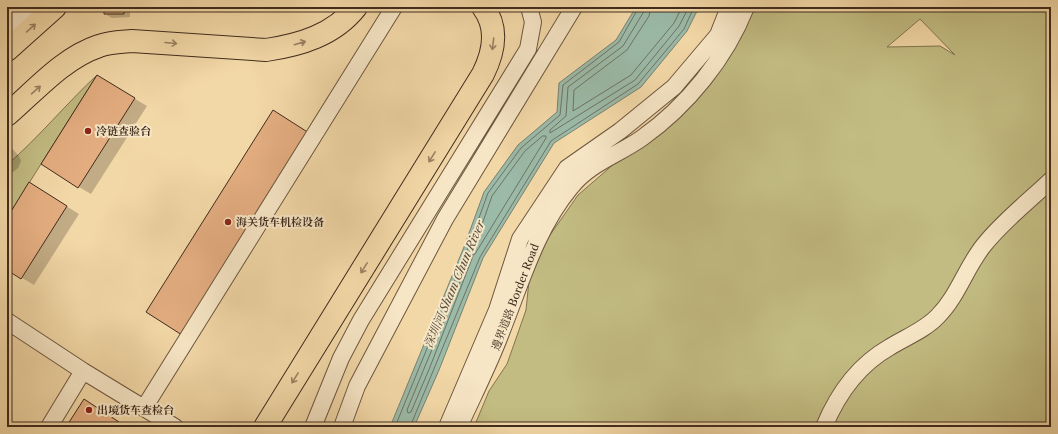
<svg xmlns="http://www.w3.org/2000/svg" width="1058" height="434" font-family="'Libre Caslon Text','Noto Serif SC',serif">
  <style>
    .green { fill: #c2bc82; stroke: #817450; fill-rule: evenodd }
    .water { fill: #9bbaa8; stroke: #778171 }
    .shadow { fill: #0003 }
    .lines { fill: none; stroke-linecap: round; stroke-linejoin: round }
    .shore { stroke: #6e7363; stroke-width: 1 }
    .building { fill: #e3ad80; stroke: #402c1e }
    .minor-casing { stroke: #6d5740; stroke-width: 18 }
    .highway-casing { stroke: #402c1e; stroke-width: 24 }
    .minor { stroke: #f7e6c6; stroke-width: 16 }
    .highway { stroke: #f3d8a7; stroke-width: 22 }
    .oneway { stroke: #9a8262 }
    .poi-dot { fill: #8f2418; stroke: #f7e6c6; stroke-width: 1.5 }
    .labels { text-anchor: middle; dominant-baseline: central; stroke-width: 4; stroke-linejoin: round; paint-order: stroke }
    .poi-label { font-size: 11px; font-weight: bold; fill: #402c1e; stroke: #f7e6c6; text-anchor: start }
    .street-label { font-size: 11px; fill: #402c1e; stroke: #f7e6c6 }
    .water-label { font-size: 12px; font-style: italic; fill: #575040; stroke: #f7e6c6 }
  </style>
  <rect width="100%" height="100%" fill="#f3d8a7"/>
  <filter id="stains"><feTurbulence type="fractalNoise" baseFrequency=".005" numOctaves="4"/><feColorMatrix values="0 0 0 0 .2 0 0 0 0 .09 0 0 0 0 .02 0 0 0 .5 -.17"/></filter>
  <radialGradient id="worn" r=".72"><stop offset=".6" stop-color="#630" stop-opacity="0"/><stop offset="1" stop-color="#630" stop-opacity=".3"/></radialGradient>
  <!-- green -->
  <path class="green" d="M750 7H1051V427H474L489 391 507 364 526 310 529 281 548 238 578 195 615 163 654 139 704 88ZM920 19 955 55 940 46 887 47Z
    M97 75 7 218V165C39 137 66 104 97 75Z"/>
  <!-- water -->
  <path class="water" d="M636 7H699L687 31 641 87 554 143 483 258 439 370 414 427H390L464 247 484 192 518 145 557 112 559 83 616 40Z"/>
  <!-- shadow -->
  <path class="shadow" d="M105 7H130V17L112 18 105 14Z
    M210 7H321V10L217 11Z
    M110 84 147 106 91 194 79 187Z
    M286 119 321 141 195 341Z
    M7 143 19 156 21 161 18 168 7 177Z
    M42 191 79 214 34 285 7 269V219Z
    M97 408 127 427H67Z"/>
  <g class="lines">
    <!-- shore -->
    <path class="shore" d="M645 7 643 13 623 46 568 87 566 116 550 130V133L635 80 679 26 689 7
      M651 7 649 16 627 50 574 90 573 111 631 75 674 23 682 7
      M543 136H546V138L475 254 472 255V253L492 196 525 151Z
      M473 256 430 367 411 412 408 413 407 410 470 257Z
      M395 427 468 248 488 193 521 148 560 115 563 85 619 42 639 7
      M410 427 480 257 551 141 638 84 684 29 694 7"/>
  </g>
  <!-- building -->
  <path class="building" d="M104 7H124V14H104Z
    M97 75 135 98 78 188 41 164Z
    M273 110 309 133 182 335 146 312Z
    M7 147 11 155 7 164Z
    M29 182 67 206 21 279 7 270V218Z
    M84 399 119 422 116 427H66Z"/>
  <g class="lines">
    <defs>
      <path id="minor" d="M7 26 29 7
        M7 321 83 371 175 427
        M144 408 394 7
        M49 427 83 371
        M313 427 341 358 361 320 528 49 533 22 529 7
        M342 427 357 386 445 219 574 7
        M447 427 497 310 520 239 567 168 620 131 674 87 718 35 729 7
        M459 427C473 396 489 365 501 333 521 283 536 229 571 187 590 163 618 155 642 138 687 106 726 58 746 7
        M824 427C838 393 858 365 890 347 906 337 925 330 938 316 958 296 966 267 984 245 1003 221 1029 201 1051 180"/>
      <path id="highway" d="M7 50 55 7
        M7 115C35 91 63 58 99 46 110 42 121 42 132 41L266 50C300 45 334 35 356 7
        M265 427 483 74C494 52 499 28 483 7"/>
    </defs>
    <!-- minor casing -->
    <use href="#minor" class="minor-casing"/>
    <!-- highway casing -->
    <use href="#highway" class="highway-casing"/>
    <!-- minor -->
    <use href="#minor" class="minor"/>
    <!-- highway -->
    <use href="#highway" class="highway"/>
  </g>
  <!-- one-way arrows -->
  <defs><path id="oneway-shaft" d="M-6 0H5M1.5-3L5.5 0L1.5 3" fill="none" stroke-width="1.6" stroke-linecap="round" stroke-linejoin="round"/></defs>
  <g class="oneway">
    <use href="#oneway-shaft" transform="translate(31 28) rotate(-42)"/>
    <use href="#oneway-shaft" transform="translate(171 43) rotate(5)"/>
    <use href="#oneway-shaft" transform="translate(300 43) rotate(-16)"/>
    <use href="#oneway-shaft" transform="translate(493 44) rotate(97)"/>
    <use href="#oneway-shaft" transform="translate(36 90) rotate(-41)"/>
    <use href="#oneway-shaft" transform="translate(432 157) rotate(122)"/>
    <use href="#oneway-shaft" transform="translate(364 268) rotate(122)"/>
    <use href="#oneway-shaft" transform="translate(295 378) rotate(122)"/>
  </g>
  <!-- markers -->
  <g class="poi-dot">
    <circle cx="88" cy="131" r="4"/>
    <circle cx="228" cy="222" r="4"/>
    <circle cx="89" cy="410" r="4"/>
  </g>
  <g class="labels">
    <!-- poi labels -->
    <g class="poi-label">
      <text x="96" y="131">冷链查验台</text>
      <text x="236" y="222">海关货车机检设备</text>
      <text x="97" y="410">出境货车查检台</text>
    </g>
    <!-- street labels -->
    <g class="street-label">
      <text transform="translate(515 297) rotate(-69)">邊界道路 Border Road</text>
    </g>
    <!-- water labels -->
    <g class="water-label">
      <text transform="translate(454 284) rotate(-67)">深圳河 Sham Chun River</text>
    </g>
  </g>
  <!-- margin -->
  <rect width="1058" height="434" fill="none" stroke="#f3d8a7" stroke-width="24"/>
  <rect x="8" y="8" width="1042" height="418" fill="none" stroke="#402c1e" stroke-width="2"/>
  <rect x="12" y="12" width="1034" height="410" fill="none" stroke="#402c1e"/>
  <rect width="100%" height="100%" filter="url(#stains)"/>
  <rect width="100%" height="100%" fill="url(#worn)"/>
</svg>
